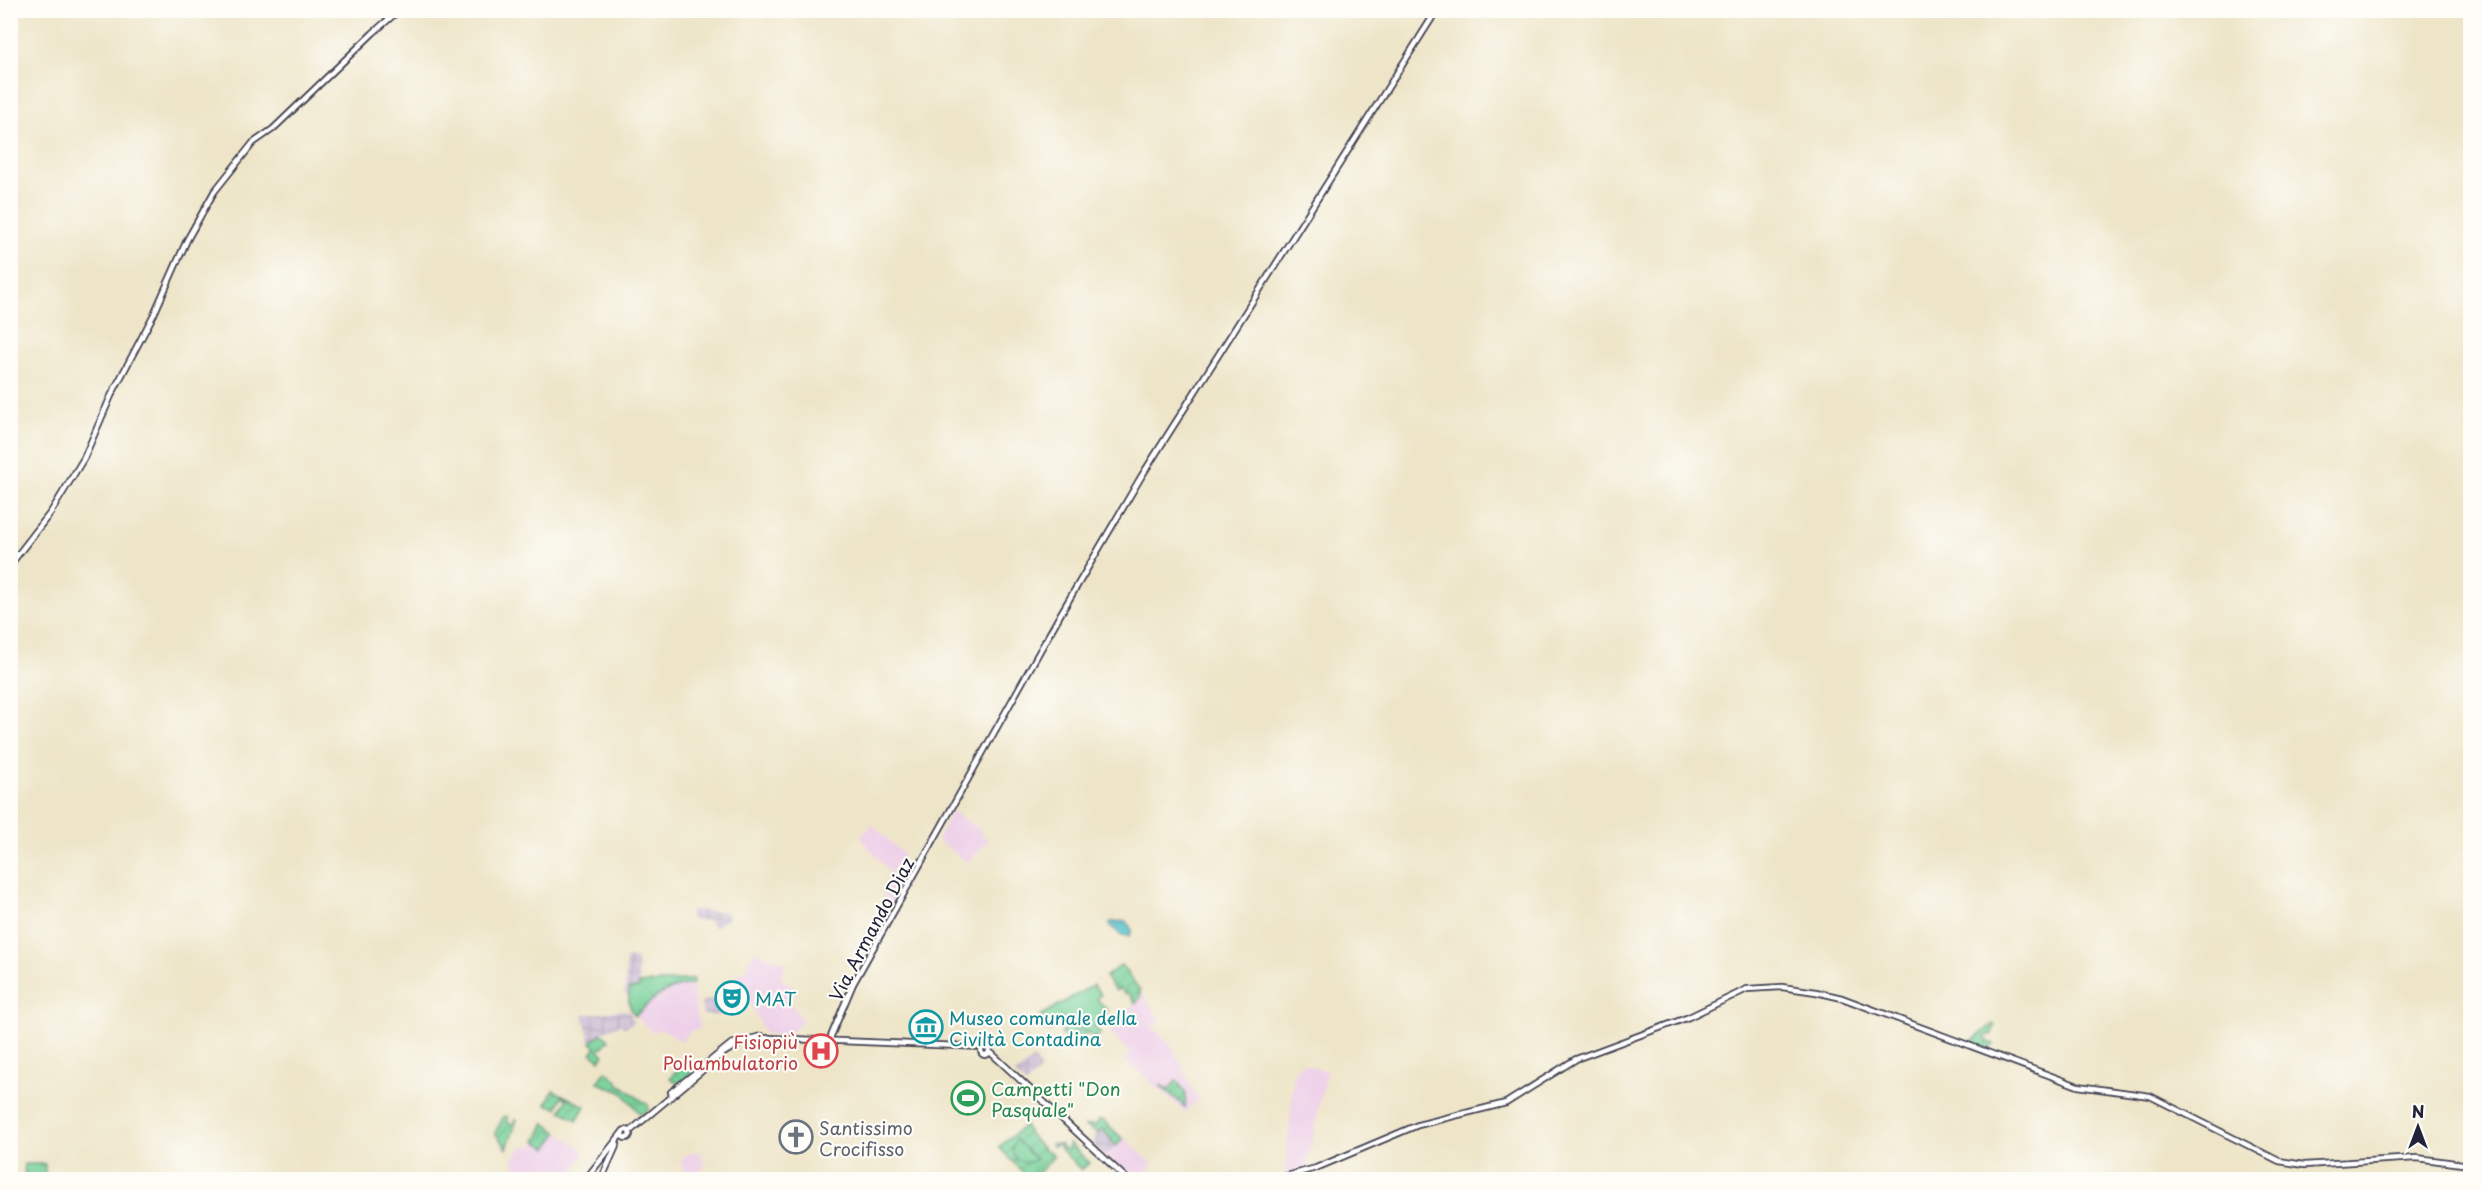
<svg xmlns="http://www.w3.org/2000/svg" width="2481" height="1190" font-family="'Playpen Sans',sans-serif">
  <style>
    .built { fill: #eed0e8 }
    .industrial { fill: url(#industrial-grid) }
    .grass { fill: url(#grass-tufts); stroke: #4c796a; stroke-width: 1.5 }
    .garden { fill: url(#garden-furrows); stroke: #4c796a; stroke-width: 1.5 }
    .pitch { fill: #76d098; stroke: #4c796a; stroke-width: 1.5 }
    .water { fill: url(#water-waves); stroke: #3c7283; stroke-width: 1.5 }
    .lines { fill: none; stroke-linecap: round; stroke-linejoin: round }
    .secondary-casing { stroke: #413f50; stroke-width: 8 }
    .secondary { stroke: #fff; stroke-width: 4.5 }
    .labels { text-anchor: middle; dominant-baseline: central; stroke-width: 4.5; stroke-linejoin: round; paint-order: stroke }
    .street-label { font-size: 18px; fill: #22223b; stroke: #fdfcf7 }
    .culture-label { font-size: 18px; fill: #0d838f; stroke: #fdfcf7; text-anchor: start }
    .health-label { font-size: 18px; fill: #be3a42; stroke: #fdfcf7; text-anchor: end }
    .leisure-label { font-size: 18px; fill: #27864d; stroke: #fdfcf7; text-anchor: start }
    .worship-label { font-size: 18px; fill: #5b616d; stroke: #fdfcf7; text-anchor: start }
  </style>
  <defs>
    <pattern id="industrial-grid" width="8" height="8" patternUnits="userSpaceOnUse" patternTransform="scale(1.5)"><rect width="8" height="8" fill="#ccbed4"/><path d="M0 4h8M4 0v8" fill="none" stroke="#afa3b7"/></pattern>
    <pattern id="grass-tufts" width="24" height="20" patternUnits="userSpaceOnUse" patternTransform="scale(1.5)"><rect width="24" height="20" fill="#76d098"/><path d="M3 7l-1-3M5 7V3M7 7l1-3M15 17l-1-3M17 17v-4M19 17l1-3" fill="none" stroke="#66b284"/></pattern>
    <pattern id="garden-furrows" width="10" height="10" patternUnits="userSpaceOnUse" patternTransform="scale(1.5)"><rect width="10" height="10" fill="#76d098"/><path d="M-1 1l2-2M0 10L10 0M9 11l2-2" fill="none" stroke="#66b284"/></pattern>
    <pattern id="water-waves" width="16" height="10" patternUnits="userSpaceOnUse" patternTransform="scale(1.5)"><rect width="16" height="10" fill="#55c3cb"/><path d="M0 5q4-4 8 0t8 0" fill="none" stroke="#4aa7af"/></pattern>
  </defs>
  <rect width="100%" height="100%" fill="#fdfcf7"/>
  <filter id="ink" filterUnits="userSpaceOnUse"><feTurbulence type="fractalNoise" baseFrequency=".0167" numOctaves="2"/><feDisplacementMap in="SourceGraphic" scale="12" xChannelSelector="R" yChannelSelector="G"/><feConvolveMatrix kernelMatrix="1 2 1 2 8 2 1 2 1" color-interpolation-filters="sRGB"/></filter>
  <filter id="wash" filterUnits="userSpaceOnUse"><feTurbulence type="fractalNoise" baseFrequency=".008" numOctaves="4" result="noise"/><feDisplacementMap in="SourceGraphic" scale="24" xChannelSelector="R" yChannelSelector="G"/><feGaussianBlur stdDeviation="1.35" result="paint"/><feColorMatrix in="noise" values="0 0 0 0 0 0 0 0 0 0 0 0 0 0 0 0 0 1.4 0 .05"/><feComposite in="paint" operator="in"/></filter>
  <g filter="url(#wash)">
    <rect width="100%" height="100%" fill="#eee5c8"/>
    <!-- built -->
    <path class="built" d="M952 811 982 831 981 835 989 840 968 863 937 840Z
      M872 824 904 855 891 873 860 837Z
      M898 872 906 884 894 906 882 894Z
      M755 952 786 963 780 977 797 991 786 996 803 1021 788 1035 765 1034 736 974 745 971Z
      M693 984 694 992 692 993 700 1027 696 1032 692 1029 681 1042 668 1032 658 1029 655 1032 650 1030 635 1016 657 995 684 985Z
      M1140 990 1161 1022 1150 1025 1171 1045 1198 1099 1185 1112 1124 1059 1130 1052 1109 1032 1137 1001Z
      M1304 1064 1327 1071 1306 1168 1285 1176 1294 1070Z
      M544 1122 585 1151 571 1176H567L565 1179H524L515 1172 516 1168 512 1160 525 1144 530 1147 536 1141Z
      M1124 1137 1152 1163V1166L1140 1179H1130L1104 1156Z
      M700 1151 705 1168 695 1172 683 1170 680 1162 685 1155Z"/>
    <!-- industrial -->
    <path class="industrial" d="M690 910 725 912 728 918 714 927 708 921 691 920Z
      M626 958 637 959 639 988 627 996 625 993Z
      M721 997 727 1015H703L701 1002Z
      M623 1010 629 1011 634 1022 624 1028 621 1024 601 1033 591 1043 583 1015Z
      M1034 1059 1041 1069 1026 1085 1015 1074Z
      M1102 1129 1116 1146 1104 1156 1093 1144 1094 1136Z"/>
    <!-- grass -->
    <path class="grass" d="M694 979 693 984C668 986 652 999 635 1016 627 1005 629 999 629 989L639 988V984Z
      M683 1062 694 1071 678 1084 670 1078Z
      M606 1071 618 1081V1083L648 1105 649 1108 641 1115 623 1093 601 1084 598 1082Z"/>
    <!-- garden -->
    <path class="garden" d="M1121 965 1140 990V998L1136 1003 1127 992 1125 994 1118 988 1116 991 1105 977Z
      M1993 1024 1995 1026 1991 1035H1987L1986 1037 1987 1041 1994 1044 1988 1050 1970 1043Z
      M1069 1025 1077 1032 1082 1027 1088 1033 1075 1047 1061 1034Z
      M1177 1080 1186 1094 1185 1107 1160 1085 1168 1090Z
      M553 1090 585 1106 577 1120 561 1111 567 1099 562 1096 557 1108 546 1104Z
      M504 1116 508 1117V1123L513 1124 515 1119 517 1120 507 1149 495 1133Z
      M1099 1120H1103L1123 1139 1116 1146 1103 1129 1098 1133 1085 1126 1096 1125Z
      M545 1123 558 1133 547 1148 536 1141Z
      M1025 1125 1029 1134 1045 1151H1049L1054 1156 1033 1179H1029L999 1147Z
      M1069 1143 1090 1163 1081 1170 1057 1145 1054 1147 1051 1144H1060L1063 1149H1068Z"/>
    <!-- pitch -->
    <path class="pitch" d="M1093 985 1101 994 1097 999 1108 1011 1094 1026 1101 1033 1095 1039 1082 1028 1077 1032 1062 1018 1050 1031 1040 1016Z
      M601 1033 609 1040 599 1050 604 1055 600 1060 591 1053 596 1047 591 1043Z
      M1016 1139 1036 1160 1026 1163 1016 1159 1012 1150Z
      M24 1164H45V1176H52V1179H39L40 1176H27L38 1177V1179H25Z"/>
    <!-- water -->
    <path class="water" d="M1126 921 1132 930 1130 936 1122 935 1109 925 1111 922Z"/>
  </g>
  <g filter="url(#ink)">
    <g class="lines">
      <defs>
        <path id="secondary" d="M10 565 51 512 84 458 111 396 154 314 187 240 214 192 253 143 273 129 373 33 399 10
          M829 1041 853 984 1060 615 1141 477 1437 10
          M981 1051a4 4 0 1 1 8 0a4 4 0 1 1-8 0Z
          M989 1051 1128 1180
          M671 1092 731 1044 761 1036
          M622 1134a4 4 0 1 1 8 0a4 4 0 1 1-8 0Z
          M629 1132 722 1054C737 1044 750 1039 768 1038L984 1047
          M585 1180 622 1133
          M601 1180 617 1144
          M1272 1180 1316 1168 1418 1125 1506 1103 1576 1059 1689 1017 1747 989 1782 987 1816 992 1842 998 2078 1086 2150 1096 2279 1161 2304 1165 2417 1158 2470 1165"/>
      </defs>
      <!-- secondary casing -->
      <use href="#secondary" class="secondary-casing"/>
      <!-- secondary -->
      <use href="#secondary" class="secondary"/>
    </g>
  </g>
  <!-- icons -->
  <defs>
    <symbol id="theatre-ring" viewBox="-11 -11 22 22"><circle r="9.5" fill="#fdfcf7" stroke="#0f9aa8" stroke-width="1.5"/><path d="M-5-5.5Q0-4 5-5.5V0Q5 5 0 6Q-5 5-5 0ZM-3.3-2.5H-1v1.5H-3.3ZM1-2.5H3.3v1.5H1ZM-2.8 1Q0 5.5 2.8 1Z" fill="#0f9aa8"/></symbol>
    <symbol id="museum-ring" viewBox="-11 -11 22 22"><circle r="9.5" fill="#fdfcf7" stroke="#0f9aa8" stroke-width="1.5"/><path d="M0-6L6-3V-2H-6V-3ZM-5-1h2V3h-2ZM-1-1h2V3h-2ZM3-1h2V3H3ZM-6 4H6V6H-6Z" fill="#0f9aa8"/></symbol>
    <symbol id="hospital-ring" viewBox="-11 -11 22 22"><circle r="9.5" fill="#fdfcf7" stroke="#e0444e" stroke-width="1.5"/><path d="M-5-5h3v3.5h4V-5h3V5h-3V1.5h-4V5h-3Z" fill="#e0444e"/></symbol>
    <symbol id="stadium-ring" viewBox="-11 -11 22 22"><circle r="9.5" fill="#fdfcf7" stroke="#2e9e5b" stroke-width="1.5"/><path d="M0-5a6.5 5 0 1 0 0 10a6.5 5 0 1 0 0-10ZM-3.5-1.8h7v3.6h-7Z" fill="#2e9e5b"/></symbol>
    <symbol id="church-ring" viewBox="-11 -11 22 22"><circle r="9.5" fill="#fdfcf7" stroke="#6b7280" stroke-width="1.5"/><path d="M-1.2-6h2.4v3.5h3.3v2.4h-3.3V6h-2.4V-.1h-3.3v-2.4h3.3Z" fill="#6b7280"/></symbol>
  </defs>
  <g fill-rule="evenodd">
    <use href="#theatre-ring" x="713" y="979" width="38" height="38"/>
    <use href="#museum-ring" x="907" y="1008" width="38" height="38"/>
    <use href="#hospital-ring" x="802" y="1032" width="38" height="38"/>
    <use href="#stadium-ring" x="949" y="1079" width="38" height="38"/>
    <use href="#church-ring" x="777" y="1118" width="38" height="38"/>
  </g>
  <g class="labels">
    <!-- street labels -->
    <g class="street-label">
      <text transform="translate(871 929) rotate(-62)">Via Armando Diaz</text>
    </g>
    <!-- culture labels -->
    <g class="culture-label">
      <text x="755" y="998">MAT</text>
      <text x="949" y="1017">Museo comunale della<tspan x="949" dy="21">Civiltà Contadina</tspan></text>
    </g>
    <!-- health labels -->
    <g class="health-label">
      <text x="798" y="1041">Fisiopiù<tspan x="798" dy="21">Poliambulatorio</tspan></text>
    </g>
    <!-- leisure labels -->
    <g class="leisure-label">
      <text x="991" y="1088">Campetti "Don<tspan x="991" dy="21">Pasquale"</tspan></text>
    </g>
    <!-- worship labels -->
    <g class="worship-label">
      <text x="819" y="1127">Santissimo<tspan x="819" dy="21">Crocifisso</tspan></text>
    </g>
  </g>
  <!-- margin -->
  <rect width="2481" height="1190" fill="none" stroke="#fdfcf7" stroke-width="36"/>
  <!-- north arrow -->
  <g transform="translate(2418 1127)" stroke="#fdfcf7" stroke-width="4.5" paint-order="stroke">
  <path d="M0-4.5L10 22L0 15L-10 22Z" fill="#22223b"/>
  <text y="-9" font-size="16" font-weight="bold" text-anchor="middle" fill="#22223b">N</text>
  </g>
</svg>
